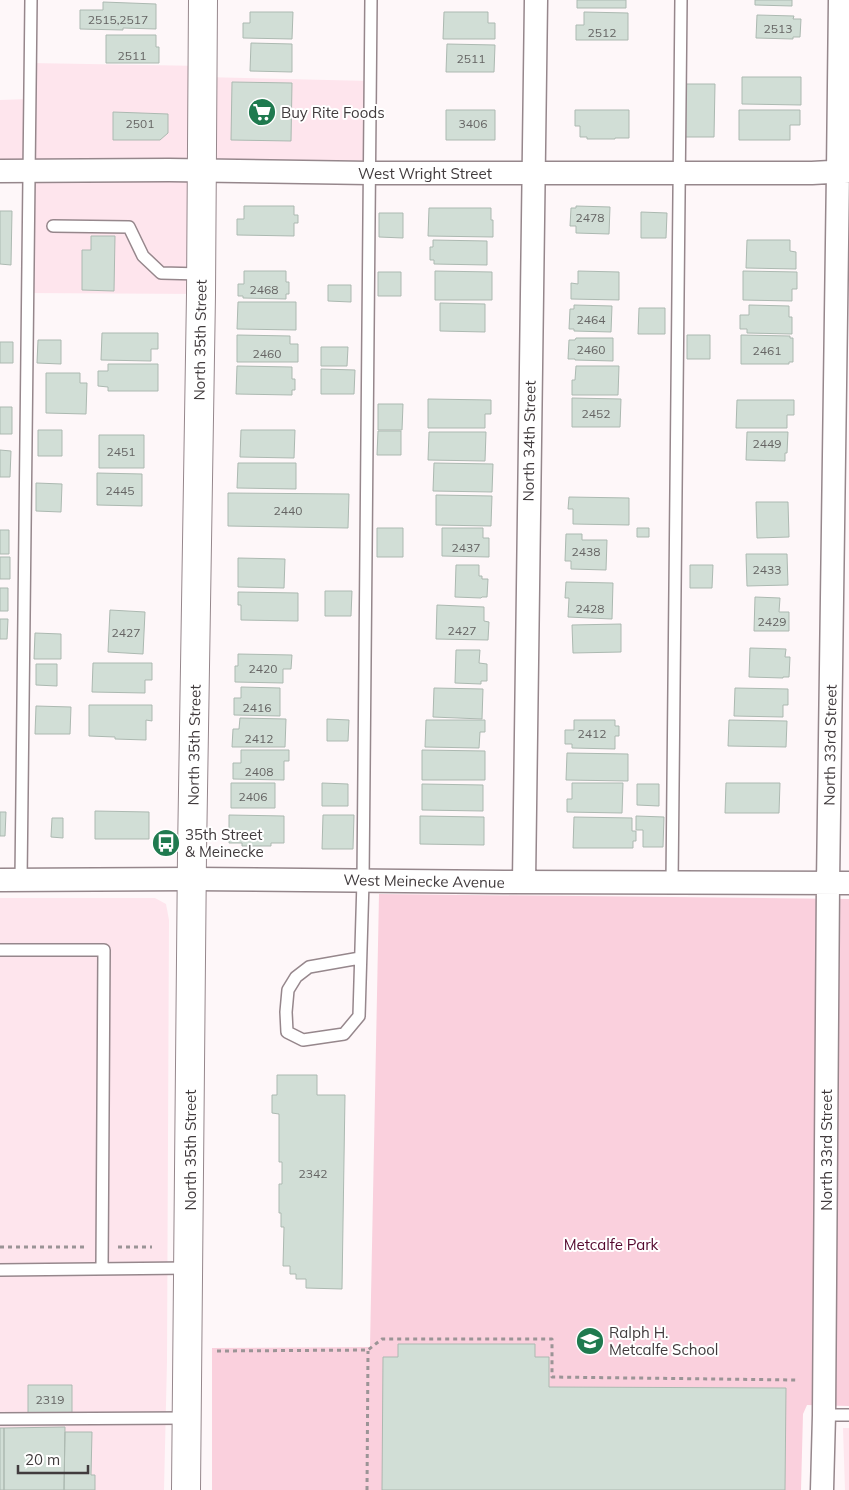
<svg xmlns="http://www.w3.org/2000/svg" width="849" height="1490" font-family="Mulish,sans-serif">
  <style>
    .built { fill: #fee5ed }
    .green { fill: #fad0dd }
    .building { fill: #d1ded6; stroke: #acb9b1 }
    .lines { fill: none; stroke-linecap: round; stroke-linejoin: round }
    .service-casing { stroke: #96878c; stroke-width: 14 }
    .minor-casing { stroke: #96878c; stroke-width: 25 }
    .secondary-casing { stroke: #96878c; stroke-width: 30 }
    .path { stroke: #9b9496; stroke-width: 3; stroke-dasharray: 4 4; stroke-linecap: butt }
    .service { stroke: #fff; stroke-width: 11 }
    .minor { stroke: #fff; stroke-width: 22 }
    .secondary { stroke: #fff; stroke-width: 28 }
    .labels { text-anchor: middle; dominant-baseline: central; stroke-width: 4; stroke-linejoin: round; paint-order: stroke }
    .number-label { font-size: 12px; fill: #656463 }
    .poi-label { font-size: 15px; fill: #413b3d; stroke: #fff; text-anchor: start }
    .street-label { font-size: 15px; fill: #413b3d; stroke: #fff }
    .park-label { font-size: 15px; fill: #54092d; stroke: #fff }
  </style>
  <rect width="100%" height="100%" fill="#fef7f9"/>
  <!-- built -->
  <path class="built" d="M30 63 203 66V77L370 81 369 173 202 171 201 294 27 293 28 172 0 171V100L29 99Z
    M0 898H155L166 904 169 920 167 1361 164 1490H0Z
    M843 1428H849V1490H845Z"/>
  <!-- green -->
  <path class="green" d="M379 894 849 899V1406L807 1405 803 1414 801 1490H212V1348L370 1347Z"/>
  <!-- building -->
  <path class="building" d="M577 0H626V8H577Z
    M755 0H792V6L755 5Z
    M103 2 156 4V29L123 28V30L80 29V10H103Z
    M250 12H293L292 39 243 38V23H250Z
    M444 12H488V23H495V39H443Z
    M584 12 628 13V40H576V25H584Z
    M757 15 794 16 793 19H801L800 37H793V39L756 38Z
    M106 35H156V47H159V63H106Z
    M251 43 292 44V72L250 71Z
    M447 44 495 45 494 72H446Z
    M742 77H801V105L742 104Z
    M232 82 292 83 291 141 231 140Z
    M685 84H715L714 137H685Z
    M446 110H495V140H446Z
    M575 110H629V138H615V139H587V137H580V126H575Z
    M739 110H800V125H790V140H739Z
    M113 112 168 114V133L160 140H113Z
    M244 206H294V215H298V223H294V236L237 235V219H244Z
    M576 206 610 207 609 234 576 233V226H570L571 208H576Z
    M429 208H491V220H493V237L428 236Z
    M0 211H12L11 265 0 264Z
    M641 212 667 213 666 238H641Z
    M379 213H403V238L379 237Z
    M91 236H115L114 291 82 290V250H91Z
    M433 240 487 241V265L434 264V260H430V247H433Z
    M747 240H790V251L796 252V269L746 268Z
    M244 271H286V282H289V294H286V299L243 298V296H238V284H244Z
    M435 271 492 272V300H435Z
    M578 271 619 272V300L571 299V283L578 284Z
    M743 271 797 272V289H792V301L743 300Z
    M378 272H401V296H378Z
    M328 285H351V302L328 301Z
    M238 302H296V330L237 329Z
    M440 303 485 304V332L440 331Z
    M574 305 612 306 611 332 574 331V329H569L570 309H574Z
    M749 305 789 306V317H792V334L747 333V329H740V315H749Z
    M639 308H665V334H638Z
    M102 333H158V349H151V361L101 360Z
    M237 335 290 336V344H298V362H237Z
    M687 335H710V359H687Z
    M741 335 790 336V338H793V362H789V364H741Z
    M576 338H613V361L575 360V359H568L569 340H575Z
    M38 340H61V364L37 363Z
    M0 342H13V363H0Z
    M321 347H348L347 366H321Z
    M108 364H158V391H108V387L98 386V371H108Z
    M237 366 292 367V379H295V390H292V395L236 394Z
    M576 366H619L618 395H572V380H575Z
    M321 369 355 370 354 394H321Z
    M46 373H80V383H87L86 414 46 413Z
    M572 398 621 399 620 427H572Z
    M428 399 491 400V414H485V428H428Z
    M737 400H794V415H787V428H736Z
    M378 404H403L402 430H378Z
    M0 407H12V434H0Z
    M38 430H62V456H38Z
    M241 430H295L294 458 240 457Z
    M378 431H401V455H377Z
    M429 432H486L485 461 428 460Z
    M747 432H788L787 453H785V461L746 460Z
    M99 435H144V468H99Z
    M0 450 11 451 10 477H0Z
    M238 463H296V489L237 488Z
    M434 463 493 464 492 492 433 491Z
    M97 473 142 474V506L97 505Z
    M36 483 62 484 61 512 36 511Z
    M228 493 349 494 348 528 228 526Z
    M436 495 492 496 491 526 436 525Z
    M569 497 629 498V525L573 524V509H568Z
    M756 502H788L789 537 757 538Z
    M377 528H403V557H377Z
    M442 528H483V538H489V557L442 556Z
    M637 528H649V537H637Z
    M0 530H9V554H0Z
    M566 534H582V540H607L606 570 571 569V561H565Z
    M746 554H787L788 585 747 586Z
    M0 557H10V579H0Z
    M238 558 285 559 284 588 238 587Z
    M456 565H479V576H482V579H488L487 597H482L481 598 455 597Z
    M690 565H713L712 588H690Z
    M566 582 613 583 612 619 568 617 569 598H565Z
    M0 588H8V611H0Z
    M325 591H352L351 616H325Z
    M238 592 298 593V621L241 620V605H238Z
    M755 597 780 598 779 612H789V631H754Z
    M437 605 484 607V621L489 622 488 640 436 639Z
    M110 610 145 612 143 654 108 652Z
    M0 619H8L7 639H0Z
    M621 624V652L573 653 572 625Z
    M35 633 61 634V659H34Z
    M750 648 786 649 785 657H790L789 677H783V678L749 677Z
    M456 650H480L479 663 487 664V681H481V684L455 683Z
    M238 654 292 655 291 669H283V683L235 682V666H238Z
    M93 663H152V680H145V693L92 692Z
    M36 664H57V686L36 685Z
    M241 687 280 688V716L234 715V698H241Z
    M434 688 483 689 482 719 433 717Z
    M735 688 788 689V705H783V717L734 716Z
    M89 705H152V721L146 720V740L115 739V737L89 736Z
    M36 706 71 707 70 734H35Z
    M240 718 286 719 285 747H232L233 729H239Z
    M327 719 349 720 348 741H327Z
    M426 720H485V732H480L479 748 425 747Z
    M574 720H615V726H619V736H615V749L572 748V744H565V730H574Z
    M729 720 787 721 786 747 728 746Z
    M241 750H289V761H284V780L233 779V763H241Z
    M422 750 485 751V780H422Z
    M567 753 628 754V781L566 780Z
    M231 783H275V808H231Z
    M322 783 348 784V806H322Z
    M572 783H623L622 813 567 812V799H572Z
    M726 783H780L779 813H725Z
    M422 784 483 785V811L422 810Z
    M637 784H659V806L637 805Z
    M95 811 149 812V839H95Z
    M0 812H6L5 836H0Z
    M229 815 284 816V843H271V846H242V843H229Z
    M323 815H354L353 849H322Z
    M420 816 484 817V845L420 844Z
    M636 816 664 817 663 847H643V830H636Z
    M574 817 632 818V831H636V841H633V848H573Z
    M52 818H63V838L51 837Z
    M277 1075H317V1095H345L342 1289 306 1288V1279H296V1274H290V1266H283L284 1227H281V1213H279V1184H282V1162H279V1114L272 1113V1095H277Z
    M398 1344H535V1357H549V1387L786 1388 785 1490H382L383 1357H398Z
    M28 1385H72V1413H28Z
    M65 1427 64 1490H4V1428Z
    M0 1428H4V1490H0Z
    M65 1432H92L91 1475H95V1490H64Z"/>
  <g class="lines">
    <defs>
      <path id="service" d="M53 226 129 227 143 256 161 273 201 274
        M21 880 31 0
        M672 883 681 0
        M0 950H104L102 1269
        M360 958 309 967 296 977 288 990 286 1012 287 1032 303 1040 344 1034 359 1016 363 881 371 0
        M0 1270 188 1268
        M824 1415H849
        M0 1419 187 1418"/>
      <path id="minor" d="M0 171 169 170 369 173H812L849 171
        M0 880 192 879 504 882 849 883
        M524 882 536 0
        M822 1490 824 1415 828 883 838 172 840 0"/>
      <path id="secondary" d="M186 1490 192 853 201 294 203 0"/>
    </defs>
    <!-- service casing -->
    <use href="#service" class="service-casing"/>
    <!-- minor casing -->
    <use href="#minor" class="minor-casing"/>
    <!-- secondary casing -->
    <use href="#secondary" class="secondary-casing"/>
    <!-- path -->
    <path class="path" d="M0 1247H87
      M118 1247H152
      M217 1351 368 1350 382 1339H552V1377L796 1380
      M367 1490 368 1351"/>
    <!-- service -->
    <use href="#service" class="service"/>
    <!-- minor -->
    <use href="#minor" class="minor"/>
    <!-- secondary -->
    <use href="#secondary" class="secondary"/>
  </g>
  <!-- icons -->
  <defs>
    <symbol id="supermarket-disc" viewBox="-11 -11 22 22"><circle r="9.5" fill="#1f7a4f" stroke="#fff"/><path d="M-6-5.5h2.5l.6 2H6L4.5 2H-2.5L-4.4-4H-6ZM-1.5 3.2a1.3 1.3 0 1 0 .1 0ZM3 3.2a1.3 1.3 0 1 0 .1 0Z" fill="#fff"/></symbol>
    <symbol id="bus-disc" viewBox="-11 -11 22 22"><circle r="9.5" fill="#1f7a4f" stroke="#fff"/><path d="M-5-6H5V4H4V6H2V4H-2V6H-4V4H-5ZM-3.5-4V0h7V-4ZM-3.5 1.2v1.5H-2V1.2ZM2 1.2v1.5H3.5V1.2Z" fill="#fff"/></symbol>
    <symbol id="school-disc" viewBox="-11 -11 22 22"><circle r="9.5" fill="#1f7a4f" stroke="#fff"/><path d="M0-5L7-2L0 1L-7-2ZM-4 1L0 2.5L4 1V4Q0 6-4 4Z" fill="#fff"/></symbol>
  </defs>
  <g fill-rule="evenodd">
    <use href="#supermarket-disc" x="246" y="96" width="32" height="32"/>
    <use href="#bus-disc" x="150" y="827" width="32" height="32"/>
    <use href="#school-disc" x="574" y="1325" width="32" height="32"/>
  </g>
  <g class="labels">
    <!-- number labels -->
    <g class="number-label">
      <text x="118" y="19">2515,2517</text>
      <text x="778" y="28">2513</text>
      <text x="602" y="32">2512</text>
      <text x="132" y="55">2511</text>
      <text x="471" y="58">2511</text>
      <text x="140" y="123">2501</text>
      <text x="473" y="123">3406</text>
      <text x="590" y="217">2478</text>
      <text x="264" y="289">2468</text>
      <text x="591" y="319">2464</text>
      <text x="591" y="349">2460</text>
      <text x="767" y="350">2461</text>
      <text x="267" y="353">2460</text>
      <text x="596" y="413">2452</text>
      <text x="767" y="443">2449</text>
      <text x="121" y="451">2451</text>
      <text x="120" y="490">2445</text>
      <text x="288" y="510">2440</text>
      <text x="466" y="547">2437</text>
      <text x="586" y="551">2438</text>
      <text x="767" y="569">2433</text>
      <text x="590" y="608">2428</text>
      <text x="772" y="621">2429</text>
      <text x="462" y="630">2427</text>
      <text x="126" y="632">2427</text>
      <text x="263" y="668">2420</text>
      <text x="257" y="707">2416</text>
      <text x="592" y="733">2412</text>
      <text x="259" y="738">2412</text>
      <text x="259" y="771">2408</text>
      <text x="253" y="796">2406</text>
      <text x="313" y="1173">2342</text>
      <text x="50" y="1399">2319</text>
    </g>
    <!-- poi labels -->
    <g class="poi-label">
      <text x="281" y="112">Buy Rite Foods</text>
      <text x="185" y="834">35th Street<tspan x="185" dy="17">&amp; Meinecke</tspan></text>
      <text x="609" y="1332">Ralph H.<tspan x="609" dy="17">Metcalfe School</tspan></text>
    </g>
    <!-- street labels -->
    <g class="street-label">
      <text x="425" y="173">West Wright Street</text>
      <text transform="translate(200 340) rotate(-89)">North 35th Street</text>
      <text transform="translate(529 441) rotate(-89)">North 34th Street</text>
      <text transform="translate(194 745) rotate(-89)">North 35th Street</text>
      <text transform="translate(830 745) rotate(-89)">North 33rd Street</text>
      <text transform="translate(424 881) rotate(1)">West Meinecke Avenue</text>
      <text transform="translate(190 1150) rotate(-90)">North 35th Street</text>
      <text transform="translate(826 1150) rotate(-90)">North 33rd Street</text>
    </g>
    <!-- park labels -->
    <g class="park-label">
      <text x="611" y="1244">Metcalfe Park</text>
    </g>
  </g>
  <!-- scale -->
  <path d="M18 1465v8h70v-8" fill="none" stroke="#413b3d" stroke-width="2.5"/>
  <text x="25" y="1465" font-size="15" fill="#413b3d" stroke="#ffffff" stroke-width="4" paint-order="stroke">20 m</text>
</svg>
